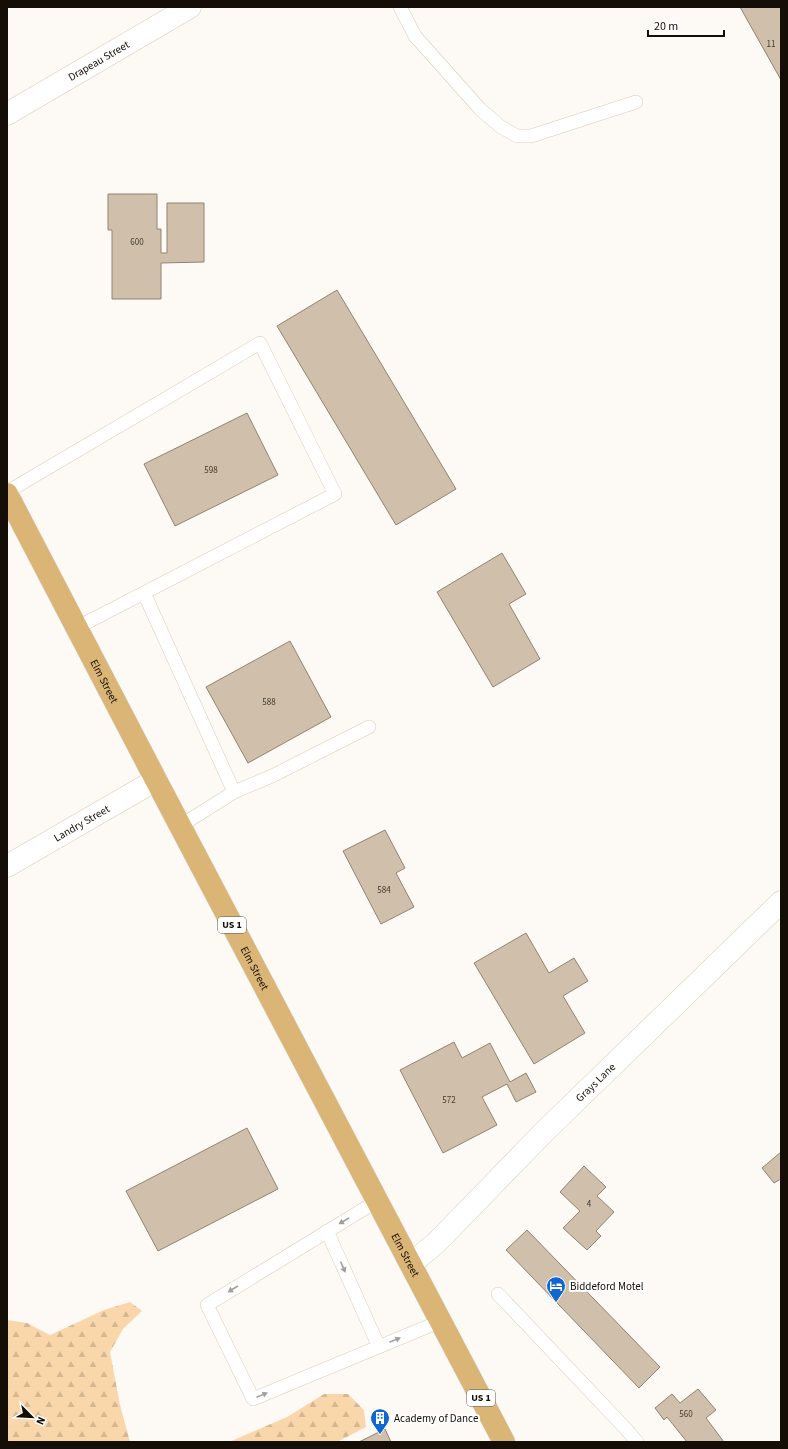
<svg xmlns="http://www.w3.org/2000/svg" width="788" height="1449" font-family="'Source Sans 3',sans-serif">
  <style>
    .forest { fill: url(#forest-firs) }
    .building { fill: #d0c0ab; stroke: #928370 }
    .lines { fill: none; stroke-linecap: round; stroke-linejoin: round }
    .service-casing { stroke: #dbcab6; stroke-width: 14 }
    .minor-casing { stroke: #dbcab6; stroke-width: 23 }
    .tertiary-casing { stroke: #dbcab6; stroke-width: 23 }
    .primary-casing { stroke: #d9d8d7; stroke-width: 23 }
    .service { stroke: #fff; stroke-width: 13 }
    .minor { stroke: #fff; stroke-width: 22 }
    .tertiary { stroke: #fff; stroke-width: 22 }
    .primary { stroke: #dab576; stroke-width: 22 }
    .oneway { fill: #a19f9c }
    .labels { text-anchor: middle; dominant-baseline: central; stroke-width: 4; stroke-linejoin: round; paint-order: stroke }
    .number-label { font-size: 9px; fill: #433a30 }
    .shield { fill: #fff; stroke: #5a5651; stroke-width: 1 }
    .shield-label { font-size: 10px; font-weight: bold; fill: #140e07 }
    .street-label { font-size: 11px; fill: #140e07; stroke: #fff }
    .poi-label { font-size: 11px; fill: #140e07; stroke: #fff; text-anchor: start }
  </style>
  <defs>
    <pattern id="forest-firs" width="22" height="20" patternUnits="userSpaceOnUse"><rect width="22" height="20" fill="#f9d7ab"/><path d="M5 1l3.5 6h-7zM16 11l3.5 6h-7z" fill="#d5b792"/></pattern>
  </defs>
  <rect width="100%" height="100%" fill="#fdfaf5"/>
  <!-- forest -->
  <path class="forest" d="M130 1302 142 1311 123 1329 110 1352 120 1405 130 1442H7V1320L27 1323 50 1335 104 1310Z
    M324 1394H348L364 1410 366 1427 337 1442H229L287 1417Z"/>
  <!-- building -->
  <path class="building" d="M740 7H781V80Z
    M108 194H157V229H161V253H167V203H204V262L161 263V299H112V230H108Z
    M337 290 456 489 396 525 277 326Z
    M247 413 278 475 175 526 144 464Z
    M502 553 526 594 509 604 540 659 493 687 437 592Z
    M290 641 331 717 248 763 206 687Z
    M385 830 405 868 396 873 414 907 381 924 343 851Z
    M526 933 549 973 574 958 588 981 563 996 585 1033 534 1064 474 963Z
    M454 1042 462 1058 490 1043 510 1082 526 1073 536 1092 516 1102 507 1084 482 1097 497 1125 443 1153 400 1070Z
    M247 1128 278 1189 158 1251 126 1191Z
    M781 1152V1179L774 1183 762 1168Z
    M584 1166 606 1187 597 1196 614 1212 596 1231 601 1236 587 1250 563 1228 580 1211 560 1192Z
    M527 1230 660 1367 639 1388 506 1250Z
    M698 1389 716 1410 706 1418 724 1442H687L667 1417 664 1420 655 1408 672 1394 680 1403Z
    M385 1429 391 1442H359Z"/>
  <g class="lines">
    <defs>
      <path id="service" d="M400 7 415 36 480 109 501 127 517 136H531L636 102
        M7 492 260 343 335 494 76 628
        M144 593 234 792 180 826
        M234 792 272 776 369 727
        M377 1201 207 1305 253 1399 441 1321
        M327 1231 379 1347
        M498 1294 626 1429 637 1442"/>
      <g id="minor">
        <path id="s1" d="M7 114 190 7"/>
        <path id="s2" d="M411 1264 437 1242 544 1132 781 902"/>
      </g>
      <g id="tertiary">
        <path id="s3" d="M7 866 156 780"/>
      </g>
      <g id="primary">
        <path id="s4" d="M7 494 156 780 504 1442"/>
      </g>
    </defs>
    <!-- service casing -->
    <use href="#service" class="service-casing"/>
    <!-- minor casing -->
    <use href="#minor" class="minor-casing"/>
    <!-- tertiary casing -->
    <use href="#tertiary" class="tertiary-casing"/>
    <!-- primary casing -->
    <use href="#primary" class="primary-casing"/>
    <!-- service -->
    <use href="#service" class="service"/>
    <!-- minor -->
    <use href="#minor" class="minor"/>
    <!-- tertiary -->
    <use href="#tertiary" class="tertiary"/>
    <!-- primary -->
    <use href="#primary" class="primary"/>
  </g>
  <!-- one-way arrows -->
  <defs><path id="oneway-solid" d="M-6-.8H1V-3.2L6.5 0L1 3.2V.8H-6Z"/></defs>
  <g class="oneway">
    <use href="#oneway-solid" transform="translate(344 1221) rotate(149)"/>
    <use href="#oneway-solid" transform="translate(343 1267) rotate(66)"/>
    <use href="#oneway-solid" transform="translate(233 1289) rotate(148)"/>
    <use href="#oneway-solid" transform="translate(395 1340) rotate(-22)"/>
    <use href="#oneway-solid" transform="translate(262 1395) rotate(-22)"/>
  </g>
  <!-- icons -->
  <defs>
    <symbol id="hotel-pin" viewBox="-11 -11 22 30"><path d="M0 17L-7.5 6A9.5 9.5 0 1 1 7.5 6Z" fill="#1067d1" stroke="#fff"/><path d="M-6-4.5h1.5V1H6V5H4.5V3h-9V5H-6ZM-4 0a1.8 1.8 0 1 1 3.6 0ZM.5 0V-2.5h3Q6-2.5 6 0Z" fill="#fff"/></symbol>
    <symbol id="building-pin" viewBox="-11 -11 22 30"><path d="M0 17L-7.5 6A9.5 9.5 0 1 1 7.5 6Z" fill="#1067d1" stroke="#fff"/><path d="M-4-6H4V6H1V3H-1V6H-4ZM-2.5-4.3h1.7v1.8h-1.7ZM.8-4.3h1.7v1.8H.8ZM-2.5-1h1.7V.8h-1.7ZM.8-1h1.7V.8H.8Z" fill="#fff"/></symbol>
  </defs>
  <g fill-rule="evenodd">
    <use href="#hotel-pin" x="545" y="1275" width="22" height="30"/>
    <use href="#building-pin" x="369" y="1407" width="22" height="30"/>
  </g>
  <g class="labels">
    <!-- number labels -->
    <g class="number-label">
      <text x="771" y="44">11</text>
      <text x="137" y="242">600</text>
      <text x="211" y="470">598</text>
      <text x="269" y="702">588</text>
      <text x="384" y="890">584</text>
      <text x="449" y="1100">572</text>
      <text x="589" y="1204">4</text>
      <text x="686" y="1414">560</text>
    </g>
    <!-- shield labels -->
    <g class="shield">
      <rect x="218" y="917" width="28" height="16" rx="3"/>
      <rect x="467" y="1390" width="28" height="16" rx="3"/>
    </g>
    <g class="shield-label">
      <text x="232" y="925">US 1</text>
      <text x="481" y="1398">US 1</text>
    </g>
    <!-- street labels -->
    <g class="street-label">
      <text stroke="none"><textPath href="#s1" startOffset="106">Drapeau Street</textPath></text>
      <text stroke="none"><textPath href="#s4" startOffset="211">Elm Street</textPath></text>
      <text stroke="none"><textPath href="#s3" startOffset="86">Landry Street</textPath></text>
      <text stroke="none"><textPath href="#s4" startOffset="535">Elm Street</textPath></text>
      <text stroke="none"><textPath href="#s2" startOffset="259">Grays Lane</textPath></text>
      <text stroke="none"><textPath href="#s4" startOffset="859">Elm Street</textPath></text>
    </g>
    <!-- poi labels -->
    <g class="poi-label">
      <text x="570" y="1286">Biddeford Motel</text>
      <text x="394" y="1418">Academy of Dance</text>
    </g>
  </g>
  <!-- border -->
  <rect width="788" height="1449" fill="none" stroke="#140e07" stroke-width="16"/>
  <!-- north arrow -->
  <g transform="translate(32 1417) rotate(114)" stroke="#ffffff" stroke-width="3" paint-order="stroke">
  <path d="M0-3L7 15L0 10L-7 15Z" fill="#140e07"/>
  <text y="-6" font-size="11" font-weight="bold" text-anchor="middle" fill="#140e07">N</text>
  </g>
  <!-- scale -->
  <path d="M648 30v6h76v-6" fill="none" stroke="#140e07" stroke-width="2"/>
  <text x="654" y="30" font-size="12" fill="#140e07" stroke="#ffffff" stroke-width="3" paint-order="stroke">20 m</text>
</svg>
